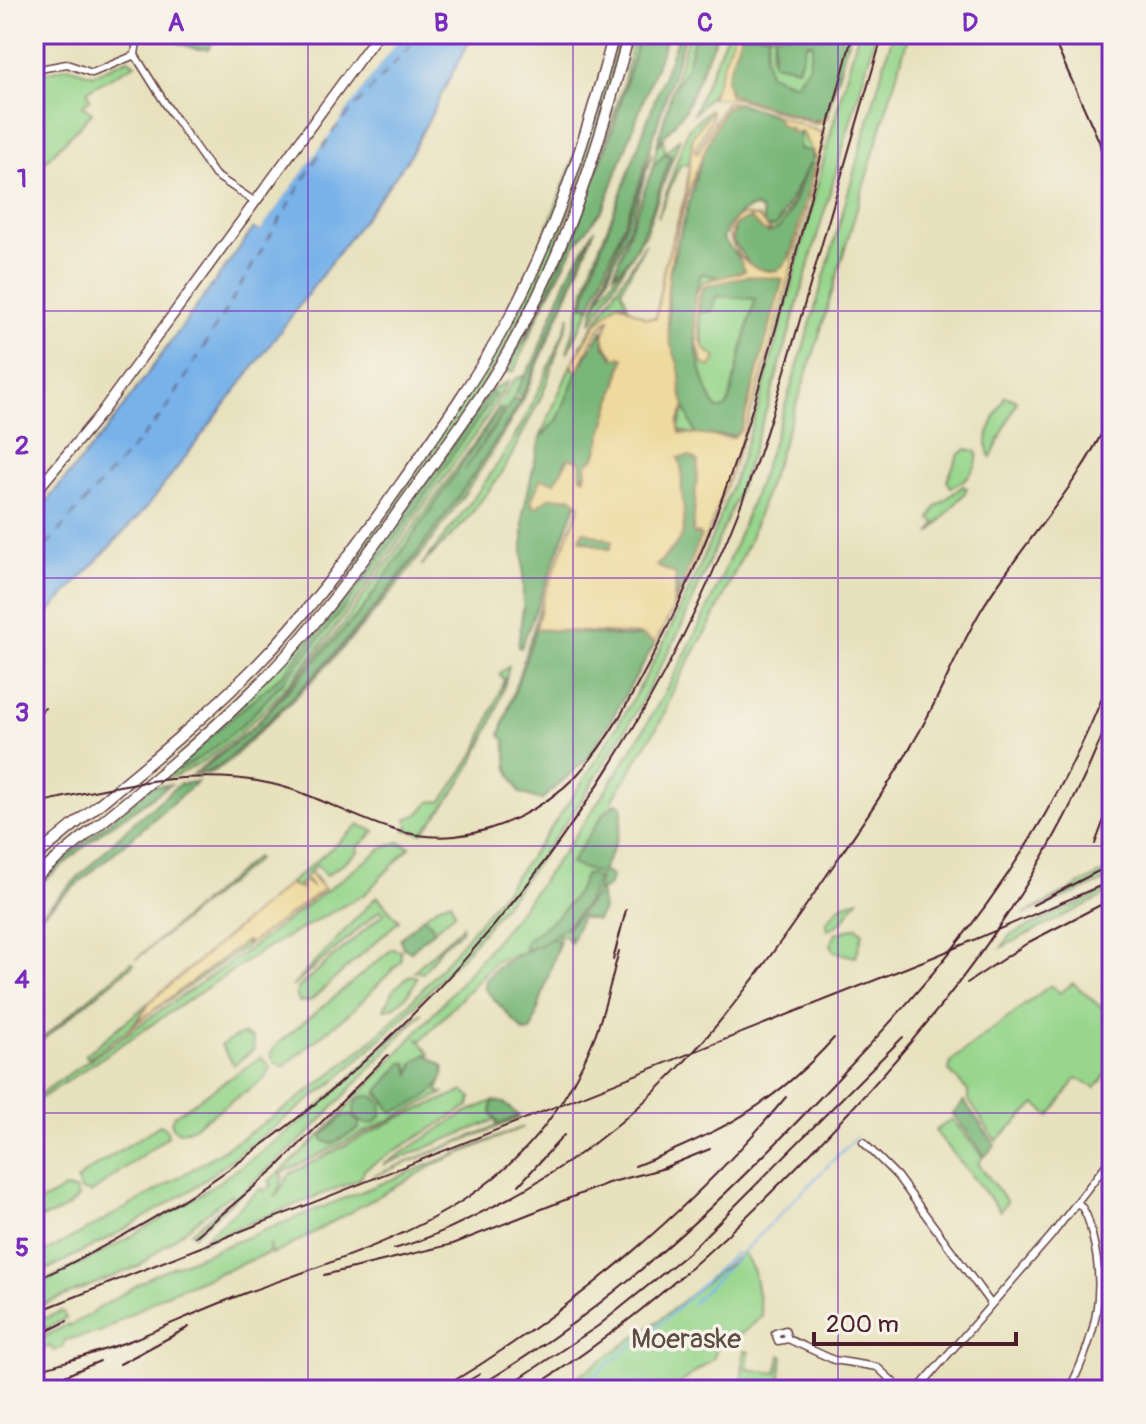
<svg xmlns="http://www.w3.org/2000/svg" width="1146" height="1424" font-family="Pangolin,sans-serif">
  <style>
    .green { fill: #97d68c; stroke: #707a5c; stroke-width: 2 }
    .forest { fill: #79b778; stroke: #626b52; stroke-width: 2 }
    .sand { fill: #eeda9e; stroke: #9c7c64; stroke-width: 2; fill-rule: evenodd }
    .water { fill: #78b2e9; stroke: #61688a; stroke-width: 2 }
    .pier { fill: #e8e1bd }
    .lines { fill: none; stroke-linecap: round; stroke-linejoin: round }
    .stream { stroke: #78b2e9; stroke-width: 2 }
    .ferry { stroke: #5a526e; stroke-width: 2; stroke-dasharray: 10 8; stroke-linecap: butt }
    .street-casing { stroke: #623c41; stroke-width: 9 }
    .secondary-casing { stroke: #623c41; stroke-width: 12 }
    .primary-casing { stroke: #623c41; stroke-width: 13 }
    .street { stroke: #fff; stroke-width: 6 }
    .secondary { stroke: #fff; stroke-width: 9 }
    .primary { stroke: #fff; stroke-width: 10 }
    .rail { stroke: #4a1f2b; stroke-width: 2 }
    .grid { fill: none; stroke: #7b2cbf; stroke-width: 2; stroke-opacity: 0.55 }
    .labels { text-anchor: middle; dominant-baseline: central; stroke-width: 7; stroke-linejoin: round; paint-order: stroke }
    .park-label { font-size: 28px; fill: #5d4d43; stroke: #f7f3e8 }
    .neatline { fill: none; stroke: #7b2cbf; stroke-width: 3 }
    .grid-label { font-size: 26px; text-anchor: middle; font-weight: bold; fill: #7b2cbf }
  </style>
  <rect width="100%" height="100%" fill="#f7f3e8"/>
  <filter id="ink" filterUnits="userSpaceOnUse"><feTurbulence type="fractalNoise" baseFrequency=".0125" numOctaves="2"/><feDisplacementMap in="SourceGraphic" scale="16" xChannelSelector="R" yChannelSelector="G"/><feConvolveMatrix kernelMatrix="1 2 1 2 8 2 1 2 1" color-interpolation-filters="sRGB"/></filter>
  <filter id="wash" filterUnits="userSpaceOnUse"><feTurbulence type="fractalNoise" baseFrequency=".006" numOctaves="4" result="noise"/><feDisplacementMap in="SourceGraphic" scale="32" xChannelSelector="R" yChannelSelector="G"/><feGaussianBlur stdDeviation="1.8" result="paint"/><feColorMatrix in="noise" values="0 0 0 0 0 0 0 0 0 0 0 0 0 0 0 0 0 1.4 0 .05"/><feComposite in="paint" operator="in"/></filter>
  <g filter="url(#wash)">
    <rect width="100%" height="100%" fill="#e8e1bd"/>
    <!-- green -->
    <path class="green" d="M634 34H640C601 174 548 295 514 371L503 373 508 370 533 324 502 373 562 253 587 192 623 86Z
      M689 34H695L686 69 672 90Z
      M727 34H734L717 88 693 115Z
      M769 34H775L770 57 798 68 807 42 813 44 808 68 795 84 769 74 765 56Z
      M858 34H876L769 402 737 496 679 632 632 719 579 804 522 883 465 953 402 1019 336 1080 191 1190 113 1236 34 1276V1258C149 1197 266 1131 365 1046 406 1011 441 968 475 927 597 779 694 612 751 429 791 299 820 165 858 34Z
      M893 34H909L815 349 750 539 713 619 675 686 662 719 613 799V807L604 813 570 864 600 874 597 893 567 929 571 943 564 935H558L560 941 556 952 558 941 553 938 545 940C569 927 590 905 597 878L585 875C574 906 551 923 526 941L525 951 496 961 422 1040 418 1039 430 1054 413 1064 410 1074 402 1063 377 1094 392 1112 427 1095 440 1084 438 1092 444 1093 280 1174 283 1177 275 1197 290 1174 398 1118 464 1091 471 1097 469 1106 365 1169 360 1179 199 1243 261 1188 264 1191 272 1185 269 1181C319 1141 363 1091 406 1044 542 896 660 732 735 545 801 380 843 205 893 34Z
      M616 48 621 51C596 144 565 237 519 323 483 391 436 452 392 515 378 535 343 591 325 599L324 595 513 318Z
      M128 59 135 64 87 91 90 99 82 106 92 113 34 173V76L68 67 93 75Z
      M709 110 710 114 693 136 689 165 682 164 678 169 658 217 688 129Z
      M799 130 815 154 816 167H808C797 185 793 229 768 233L769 228C794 223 794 177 811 160L798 146 800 133H793Z
      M680 138 646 232 591 323C595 295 615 281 628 259 647 226 658 189 671 154H664L653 167 657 146 663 139 665 153Z
      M641 144 594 267 583 305 590 308 567 353 592 265Z
      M646 243 621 290 629 308 622 302 601 319 580 347Z
      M588 247 523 400 521 399Z
      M702 273 720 278 709 280 695 295 702 362 712 354 704 349 699 310 713 306 717 296 755 299 728 405 722 409H717C697 381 685 305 702 273Z
      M570 316 543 393 504 470 465 522 421 566C457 520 494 475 522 424 541 389 555 353 570 316Z
      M571 365 577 372 558 419 540 438Z
      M525 375 504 417 465 470 500 409 362 610 256 725 192 775 255 725 341 627 486 427 514 380Z
      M508 382C484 426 451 467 422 508 369 582 247 767 155 781L310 635 365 566 488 391Z
      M1005 396 1017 401 991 458C979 439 997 415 1005 396Z
      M516 399 522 402C452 524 362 638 258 733 244 746 224 770 206 774 234 750 263 728 289 702 377 617 452 512 516 409Z
      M685 406 696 435 678 430Z
      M967 449 977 452C980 469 964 482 951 487L947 481 958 455Z
      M963 486 967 488 964 494 930 533 936 523 930 519 936 507Z
      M543 598 526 663 502 728Z
      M509 666C496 729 465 784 422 833L405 830 409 826 406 819 417 815 430 802 442 801 477 750 501 688 504 679 499 674Z
      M359 825 375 831 357 848 359 851 326 876 317 865 310 871 323 888 317 884 303 889 289 884Z
      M399 842 410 847 365 894 268 947 34 1103V1098L241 955 383 848Z
      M256 857 258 859 136 959Z
      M1112 868V878L1024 914Z
      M1112 888V892L1002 947 1010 935Z
      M377 896 399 921 310 1001 299 1002 296 993 300 986 384 913 380 910 292 987Z
      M858 899 842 922 828 930 826 922 840 906Z
      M451 901 455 913 433 931 423 917 440 905Z
      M462 926 461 931 441 948 423 973 414 971Z
      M857 927 863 933 856 957 834 952 831 944 835 934Z
      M246 941 245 947 144 1017 147 1012Z
      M392 949 401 951V961L353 1010 284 1066 275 1064 271 1055 274 1047Z
      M132 962 134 964 34 1047V1045Z
      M411 975 417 977C414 988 397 1011 384 1009L395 988Z
      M1073 983 1112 1017V1068L1095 1088 1077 1078 1050 1116 1036 1104 996 1141 968 1099V1091L949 1071 951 1061 1051 985 1060 993Z
      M151 1001 132 1026 88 1058 85 1055Z
      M422 1013 309 1133 194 1235 191 1232 233 1198 231 1194 139 1266 34 1308V1286C132 1241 225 1183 309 1115 348 1083 383 1042 422 1013Z
      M241 1034 252 1038 254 1049 234 1065 221 1045Z
      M261 1057 270 1067 264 1079 192 1128 180 1132 174 1129 171 1122 174 1116Z
      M493 1101 491 1113 499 1123 520 1118 373 1176 497 1126 495 1120 383 1165 465 1113Z
      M952 1119 983 1157 978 1163 1007 1202 1000 1211 935 1131Z
      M160 1125 167 1129 168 1136 91 1193 80 1190 77 1181 86 1172Z
      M523 1127 440 1162 282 1250 272 1254 270 1243 269 1253 164 1295 100 1332 65 1340 62 1348 53 1351 51 1346 34 1351V1342L68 1324 70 1326 155 1274Z
      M64 1189 75 1190 78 1197C70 1209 48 1218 34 1218V1205Z
      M743 1252 754 1272 762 1316 743 1333 720 1340 713 1359 670 1390H559L658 1321Z
      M62 1311 66 1318 34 1335V1323Z
      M744 1351 749 1352 747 1369 777 1373 780 1355 783 1356 779 1390H741Z"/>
    <!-- forest -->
    <path class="forest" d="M157 34H221L208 49H195Z
      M640 34H668L604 207 573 248 529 333 503 373 533 324 577 227 614 127Z
      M679 34H685L637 191 590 308 583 305 594 267Z
      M695 34H717L685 110 657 146 672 90 686 69Z
      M741 34H769L765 56 769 74 795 84 808 68 813 44 807 42 798 68 772 63 775 34H850L826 118 810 121 731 96 726 79Z
      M738 103 774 115 791 128V132L799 131V149L810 151 813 157 776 226 765 227 762 211 756 207C740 209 726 224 723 239L743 264 744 272 720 278 702 273C685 304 697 381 717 409H722L728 405 755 299 716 296 712 311 704 313 699 310 701 291C716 273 763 271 783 279L741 430 738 436 696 435 678 390 680 376 669 338 668 278 704 150 726 107Z
      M652 153 629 228 593 311Z
      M664 154 671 156C660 184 640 259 614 274L653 167Z
      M811 164H816V170L788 261 778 271 753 269 733 241 735 224 750 218 768 233C794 229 796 182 811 164Z
      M595 229 521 399 516 392 535 358 569 273Z
      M602 331 604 345 614 358 624 357 595 458 586 468 585 478 566 461 557 480 537 489 531 500 533 506 548 498 572 497 577 502 521 648 518 647 523 607V514L540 438 558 419 577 372Z
      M491 392 495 395 492 400C425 493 365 588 289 675 255 714 225 746 179 770L176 766 172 772 170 771 284 673 349 592Z
      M514 398 519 401 516 409C443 526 358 640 255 733 240 747 216 774 196 775L256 725 362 610 500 409H503L500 417 465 470Z
      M689 456 698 461 693 531 701 536 673 607 677 586 656 566C685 537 687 536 682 495 680 481 685 470 678 458Z
      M583 530 613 541 610 550 580 539Z
      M536 629 629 637 643 635 655 643 590 756 541 800 520 793 508 769 505 740 500 735Z
      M197 782 34 921 134 822 180 784Z
      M170 785 102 832 34 889V883L152 786Z
      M617 803 622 806C624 828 612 851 602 871L612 876 608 887 600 891 603 910 597 920 581 917 571 943 567 929 597 893 600 874 570 864 604 813Z
      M590 874 597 878C589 910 557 940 525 951L526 941C551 922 574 906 585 875Z
      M423 917 432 925 433 931 411 951 403 948 400 939Z
      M553 938 558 941 556 952 531 1031 524 1032 485 989 484 983C500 956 529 954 553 938Z
      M427 1054 444 1067C446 1091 412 1106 392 1112L378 1091 402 1063H407L410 1074 415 1062Z
      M354 1110a14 14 0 1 1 28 0a14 14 0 1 1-28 0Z
      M493 1101 503 1102 519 1116 499 1124 491 1113Z
      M964 1101 995 1145 985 1156 953 1114Z
      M351 1115 359 1123V1129L331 1144 323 1140 322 1136 343 1116Z"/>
    <!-- sand -->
    <path class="sand" d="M734 34H741L726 79 729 94 816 122 829 114 825 121 815 124 738 98H711Z
      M726 102 738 103 726 107C693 167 658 267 669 336 670 347 676 355 678 365 683 381 677 387 685 406L678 422 680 433 733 438 741 430 747 410 783 279 747 276 703 287C694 304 698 331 704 349L716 358 711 367 703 364C696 343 687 299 703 282L745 271 728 234 733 221 741 215 758 217 771 231H764L750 218 735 224C723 251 753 274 778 271L791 256 816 158 802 132H790L791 128 782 126 774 115 823 133 824 139C780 310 742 488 655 643L642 635 536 629 543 598 580 506 572 497 548 498 535 508 531 501 541 479 555 482 569 458 580 461 581 477 585 478 587 463 595 458 624 359 620 356 616 359C602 338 599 342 610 318 591 333 588 353 577 372L571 365 595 325 618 302 646 318H656L664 268 686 193 693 136 711 111 712 117 695 150 697 153ZM689 456 698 461 693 531 694 535 698 533 701 536 673 607 676 574 656 566C685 536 687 536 682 495 680 482 685 471 678 458ZM583 531 612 541 610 550 580 540Z
      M309 873 324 889 245 947 248 942 246 941 122 1034 137 1022 151 1001 289 884 302 889 299 884 304 881 313 887 305 877Z"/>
    <!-- water -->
    <path class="water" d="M402 34H473L408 159 241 384 147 507 34 628V516L108 428 254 228 259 231Z"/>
    <!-- pier -->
    <path class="pier" d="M398 34H403L260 231 254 228Z"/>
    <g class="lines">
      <!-- stream -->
      <path class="stream" d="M692 1304 856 1137
        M575 1390 666 1319 736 1252"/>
      <!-- ferry -->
      <path class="ferry" d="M34 559 166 410 333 131 421 34"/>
    </g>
  </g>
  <g filter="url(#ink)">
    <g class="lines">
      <defs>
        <path id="street" d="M138 34 135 55 170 111 215 175 254 201
          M34 70 67 64 92 73 135 55
          M863 1142 897 1176 991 1304
          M788 1339 785 1330 775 1333 778 1341 788 1339 834 1360 877 1367 902 1390
          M917 1390 1051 1236 1112 1157
          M1069 1390C1095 1338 1107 1292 1092 1235 1089 1222 1087 1211 1077 1202"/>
        <path id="secondary" d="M34 494 101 413 378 34"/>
        <path id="primary" d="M34 858C109 795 189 734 258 664 308 613 349 556 390 499 432 440 475 381 510 317 558 227 588 132 614 34
          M34 878C103 820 176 764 242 701 301 646 349 580 396 515 436 459 478 405 512 345 568 247 600 142 629 34"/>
      </defs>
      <!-- street casing -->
      <use href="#street" class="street-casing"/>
      <!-- secondary casing -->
      <use href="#secondary" class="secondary-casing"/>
      <!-- primary casing -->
      <use href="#primary" class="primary-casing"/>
      <!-- street -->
      <use href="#street" class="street"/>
      <!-- secondary -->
      <use href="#secondary" class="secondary"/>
      <!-- primary -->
      <use href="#primary" class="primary"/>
      <!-- rail -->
      <path class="rail" d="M1051 34 1099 141 1112 193
        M34 717 45 708
        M34 804C108 787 196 766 272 784 337 799 385 843 455 836 500 831 544 808 576 776 610 740 634 692 657 648 756 456 796 241 853 34
        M1095 844 1112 798
        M1033 905 1112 864
        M613 960 626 910
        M967 983 1029 942 1112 899
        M635 1166C719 1133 773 1106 834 1038
        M658 1170 710 1149
        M519 1185 564 1135
        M195 1237 276 1168 388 1055
        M394 1249C430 1239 461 1223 494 1206 644 1129 725 1024 818 888 852 838 887 789 917 736 940 696 957 652 980 612 1021 543 1081 486 1112 411
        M324 1275 453 1244 608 1183 669 1167
        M34 1281C366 1127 611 841 742 502 767 436 786 367 806 299 831 211 857 122 883 34
        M34 1313 936 956 1112 881
        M34 1338 67 1321
        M120 1364 189 1327
        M34 1371C67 1361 100 1352 132 1340 172 1324 210 1306 251 1291 402 1237 528 1202 594 1038 605 1010 611 980 619 951
        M34 1389 100 1361
        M439 1390C569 1313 689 1213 786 1097
        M452 1390 480 1374
        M472 1390C604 1313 710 1213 815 1103 945 967 1044 852 1112 673
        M502 1390 598 1326 687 1254 903 1037
        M529 1390C636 1323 727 1239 815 1148 939 1019 1050 880 1112 710"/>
    </g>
  </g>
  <!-- grid -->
  <path class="grid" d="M308 34V1390M573 34V1390M838 34V1390M34 311H1112M34 578H1112M34 846H1112M34 1113H1112"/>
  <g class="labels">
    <!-- park labels -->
    <g class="park-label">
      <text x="686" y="1339">Moeraske</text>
    </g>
  </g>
  <!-- margin -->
  <rect width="1146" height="1424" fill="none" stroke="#f7f3e8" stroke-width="88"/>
  <!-- scale -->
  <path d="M814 1332v12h202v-12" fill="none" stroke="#4a1f2b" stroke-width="4"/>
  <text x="826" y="1332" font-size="24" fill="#4a1f2b" stroke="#f7f3e8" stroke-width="6" paint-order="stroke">200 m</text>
  <rect x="44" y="44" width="1058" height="1336" class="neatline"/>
  <g class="grid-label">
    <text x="176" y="31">A</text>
    <text x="441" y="31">B</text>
    <text x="705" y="31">C</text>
    <text x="970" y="31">D</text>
    <text x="22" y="187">1</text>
    <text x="22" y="454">2</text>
    <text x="22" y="721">3</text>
    <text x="22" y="988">4</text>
    <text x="22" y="1256">5</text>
  </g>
</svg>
